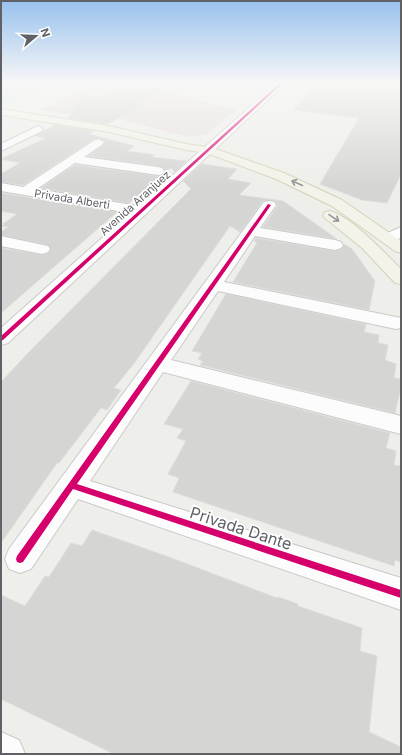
<svg xmlns="http://www.w3.org/2000/svg" width="402" height="755" font-family="Inter,sans-serif">
  <style>
    .medical { fill: #e6dfdb }
    .green { fill: #d8eada }
    .lines { fill: none; stroke-linecap: round; stroke-linejoin: round }
    .stream { fill: #c0d5f6; fill-rule: evenodd }
    .building { fill: #d5d5d3; stroke: #deddd9 }
    .minor-casing { stroke: #cacaca; stroke-width: 2 }
    .major-casing { stroke: #d5d2b9; stroke-width: 2 }
    .minor { fill: #fcfcfc; fill-rule: evenodd }
    .major { fill: #f3f3e9; fill-rule: evenodd }
    .cycleway-casing { stroke: #fff; stroke-width: 2 }
    .cycleway { fill: #d6006c; fill-rule: evenodd }
    .oneway { stroke: #939494 }
    .labels { text-anchor: middle; dominant-baseline: central; stroke-width: 3.5; stroke-linejoin: round; paint-order: stroke }
    .far-street-label { font-size: 11px; fill: #5f6167; stroke: #fff }
    .near-street-label { font-size: 16px; fill: #5f6167; stroke: #fff }
  </style>
  <rect width="100%" height="100%" fill="#eeeeea"/>
  <!-- medical -->
  <path class="medical" d="M101 82H129L236 110 207 134 188 137 119 119H107L40 110Z"/>
  <!-- green -->
  <path class="green" d="M1 82H44L52 84 2 104Z"/>
  <g class="lines">
    <!-- stream -->
    <path class="stream" d="M153 82 160 84 161 85 159 86 148 82Z"/>
  </g>
  <!-- building -->
  <path class="building" d="M375 82H401V174L387 203 362 200 320 184 359 118 293 110 314 88 322 89 328 83 371 87Z
    M162 88 136 103 145 104 107 124 67 118 71 115 76 99 92 100 110 95Z
    M55 125 93 131 89 134 134 146 127 151 155 155 151 157 186 161 175 172 171 168 164 173 165 170 163 167 158 166 88 156 104 145 105 141 99 138 94 139 23 185 1 182V174L20 163 1 159 46 138 35 136Z
    M202 164 237 169 228 179 251 183 239 195 283 201 337 239 263 227 278 205 275 201 269 200 263 201 240 232 230 226 135 362 114 388 121 390 107 410 101 408 59 463H57L1 543V382L29 352 191 189 183 181Z
    M75 165 158 176H162L129 203 41 188Z
    M1 193 117 212 1 313V248L42 255 48 253 51 250 48 245 1 235V232L8 227 2 226 4 224H3L17 214 1 211Z
    M256 238 335 251 342 249 344 244 352 249 375 281 369 310 233 282 257 243 254 241Z
    M226 294 366 324 364 332 379 335 378 343 388 345 385 360 396 364 394 378 401 379V387L395 413 200 365 203 361 198 359 202 353 192 351Z
    M191 381 390 433 386 448 396 451 394 465 401 466V562L395 560 394 566 173 492 179 478 168 474 186 441 177 438 183 429 164 424Z
    M92 530 169 557 277 598 278 597 298 604V606L362 628 360 651 377 656 369 732 401 747V754H114L1 699V595L25 606 45 576 49 577 71 543 82 546Z"/>
  <g class="lines">
    <defs>
      <path id="minor" d="M278 82H287L8 343 1 345V328L130 213 1 191V183L23 187 95 140 99 139 104 142 103 144 84 157 158 167 162 168 164 171 162 174 158 175 75 163 37 189 138 206Z
        M38 126 43 129 42 131 1 151V144Z
        M269 201 274 202 276 205 260 228 335 240 341 242 343 245 341 248 335 250 255 236 224 282 401 318V328L396 329 218 291 171 360 401 416V434L163 372 90 481 401 578V610L78 499 31 569 20 573 9 569 5 559 9 549 264 202Z
        M401 227V238L388 243 383 241 380 238 383 235Z
        M1 236 48 246 50 249 48 252 42 254 1 246Z
        M1 732 19 740 25 754H1Z"/>
      <path id="major" d="M1 109 109 126 186 144 213 148 284 173 342 200 401 241V253L395 251 332 206 276 179 207 153 186 150 109 132 1 115Z
        M330 211C350 216 383 251 398 266L401 269V284L395 283 362 248 325 218 323 215 325 212Z"/>
    </defs>
    <!-- minor casing -->
    <use href="#minor" class="minor-casing"/>
    <!-- major casing -->
    <use href="#major" class="major-casing"/>
    <!-- minor -->
    <use href="#minor" class="minor"/>
    <!-- major -->
    <use href="#major" class="major"/>
    <defs>
      <path id="cycleway" d="M281 82H284L3 340 1 341V336Z
        M268 204 271 205 77 484 401 590V598L73 489 23 562 20 563 17 562 16 559 17 556Z"/>
    </defs>
    <!-- cycleway casing -->
    <use href="#cycleway" class="cycleway-casing"/>
    <!-- cycleway -->
    <use href="#cycleway" class="cycleway"/>
  </g>
  <!-- one-way arrows -->
  <defs><path id="oneway-shaft" d="M-6 0H5M1.5-3L5.5 0L1.5 3" fill="none" stroke-width="1.6" stroke-linecap="round" stroke-linejoin="round"/></defs>
  <g class="oneway">
    <use href="#oneway-shaft" transform="translate(297 183) rotate(-156)"/>
    <use href="#oneway-shaft" transform="translate(334 218) rotate(34)"/>
  </g>
  <!-- sky -->
  <linearGradient id="sky" x2="0" y2="1"><stop stop-color="#98c1ee"/><stop offset="0.44" stop-color="#f7f7f6"/><stop offset="1" stop-color="#f7f7f6" stop-opacity="0"/></linearGradient>
  <rect width="402" height="188" fill="url(#sky)"/>
  <g class="labels">
    <!-- far-street labels -->
    <g class="far-street-label">
      <text transform="translate(72 199) rotate(9)">Privada Alberti</text>
      <text transform="translate(135 203) rotate(-42)">Avenida Aranjuez</text>
    </g>
    <!-- near-street labels -->
    <g class="near-street-label">
      <text transform="translate(241 528) rotate(18)">Privada Dante</text>
    </g>
  </g>
  <!-- border -->
  <rect width="402" height="755" fill="none" stroke="#5f6167" stroke-width="4"/>
  <!-- north arrow -->
  <g transform="translate(36 36) rotate(71)" stroke="#ffffff" stroke-width="3" paint-order="stroke">
  <path d="M0-3L7 15L0 10L-7 15Z" fill="#5f6167"/>
  <text y="-6" font-size="11" font-weight="bold" text-anchor="middle" fill="#5f6167">N</text>
  </g>
</svg>
